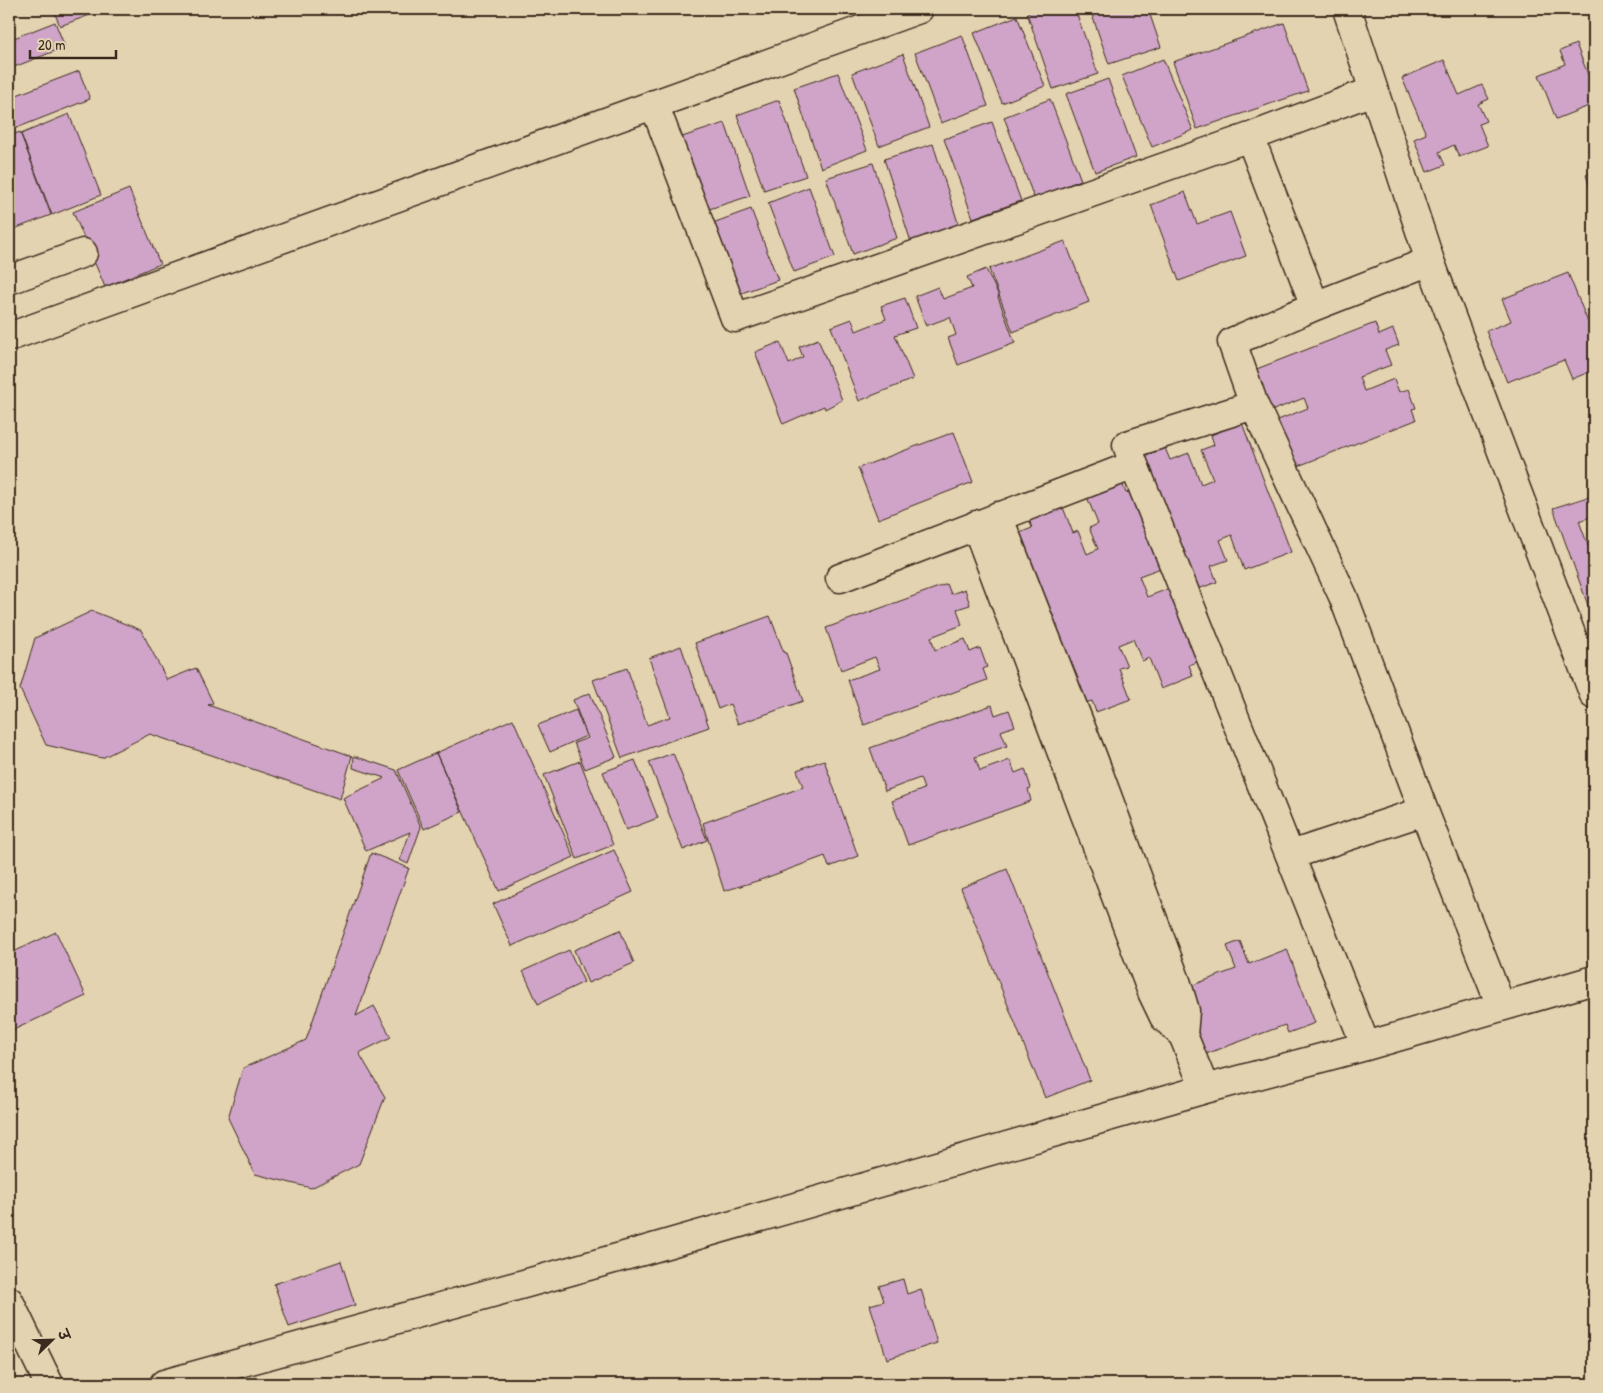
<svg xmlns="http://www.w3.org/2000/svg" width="1603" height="1393" font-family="'Patrick Hand','Playpen Sans Deva',sans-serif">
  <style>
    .building { fill: #cfa4c8; stroke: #3b2a1e }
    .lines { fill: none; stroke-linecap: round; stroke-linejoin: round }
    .minor-casing { stroke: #3b2a1e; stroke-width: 31 }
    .minor { stroke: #e4d3b0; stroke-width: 28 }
  </style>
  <rect width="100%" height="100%" fill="#e4d3b0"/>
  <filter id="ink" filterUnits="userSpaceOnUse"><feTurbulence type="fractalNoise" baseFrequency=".02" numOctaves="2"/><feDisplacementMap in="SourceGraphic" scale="10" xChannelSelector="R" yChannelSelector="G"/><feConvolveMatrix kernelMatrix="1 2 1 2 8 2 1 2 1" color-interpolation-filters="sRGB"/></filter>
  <g filter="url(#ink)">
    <!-- building -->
    <path class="building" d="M53 9H106L60 26Z
      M1039 9H1075L1098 74 1053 89 1027 13Z
      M1090 9H1148L1161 47 1109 64Z
      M1017 16 1045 86 1002 103 974 33Z
      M55 22 65 47 9 69V40Z
      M1284 23 1308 91 1197 129 1173 62Z
      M962 35 988 106 941 123 915 53Z
      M1576 44 1594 90V104L1556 119 1539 75 1565 64 1560 51Z
      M903 54 929 127 879 146 852 73Z
      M1163 59 1193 130 1152 147 1122 76Z
      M1444 60 1459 95 1482 85 1489 99 1478 104 1486 121 1479 124 1488 146 1459 157 1454 145 1439 152 1445 165 1427 172 1414 139 1426 134 1402 78Z
      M79 71 90 99 9 131V98Z
      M838 73 867 150 821 168 794 88Z
      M1108 79 1136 157 1095 172 1066 94Z
      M1050 99 1081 180 1034 198 1004 117Z
      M779 100 806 176 764 190 737 115Z
      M69 114 101 195 52 215 21 134Z
      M992 122 1021 201 973 218 944 139Z
      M725 123 750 196 703 211 679 138Z
      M20 132 51 215 9 231V136Z
      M933 144 960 229 912 245 884 159Z
      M873 163 897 238 853 254 826 178Z
      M1594 172V200L1586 175Z
      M809 187 835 257 794 272 768 203Z
      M129 189 160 264 105 287 73 212Z
      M1185 192 1197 224 1230 212 1246 256 1179 281 1151 205Z
      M751 209 778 280 736 295 710 224Z
      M1065 241 1089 302 1013 332 989 269Z
      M986 269 999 296 998 297 1015 343 958 365 948 338 956 335 950 317 926 326 915 296 938 287 943 299 972 288 967 277Z
      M1568 273 1594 337V370L1572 379 1564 360 1507 382 1486 331 1511 321 1502 299Z
      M905 298 916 328 895 335 913 379 859 401 831 327 852 319 856 331 886 319 881 306Z
      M1375 323 1379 335 1393 329 1399 345 1385 350 1391 365 1359 377 1364 391 1394 379 1399 392 1409 389 1416 408 1412 409 1416 420 1293 468 1273 440 1284 436 1278 420 1308 408 1304 398 1271 411 1266 396 1257 399 1254 370Z
      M818 339 842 400 825 409 824 406 783 424 755 352 780 342 789 364 803 357 799 347Z
      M1242 423 1291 552 1244 570 1232 535 1220 540 1228 560 1211 566 1217 582 1190 592 1139 458 1165 448 1170 460 1189 453 1201 484 1213 479 1201 450 1214 445 1211 435Z
      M954 432 973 482 878 519 858 468Z
      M1122 483 1126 493 1142 487 1169 565 1139 576 1147 597 1178 585 1205 659 1189 665 1193 676 1161 689 1149 658 1142 661 1133 639 1118 645 1127 666 1119 668 1131 699 1096 712 1092 701 1085 703 1017 534 1032 528 1029 519 1062 505 1073 533 1078 531 1087 554 1098 549 1089 528 1098 524 1087 497Z
      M1594 495V516L1579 521 1594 562V622L1553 508Z
      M947 584 951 594 965 589 970 605 957 609 962 625 931 637 935 650 965 639 970 652 980 648 987 667 983 669 987 680 864 725 848 680 880 669 875 657 841 670 826 628Z
      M92 611 141 630 167 680 196 668 213 703 208 705 352 756 340 799 150 734 102 758 46 745 20 689 35 638Z
      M770 616 784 653H786L803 701 738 724 730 704 718 709 695 643Z
      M681 646 709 727 622 758 593 680 627 668 647 725 670 717 649 658Z
      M590 693 616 757 585 769 574 743 588 738 573 700Z
      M992 705 995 715 1009 710 1015 726 1001 731 1007 746 975 757 980 771 1010 760 1015 773 1025 769 1031 788 1028 789 1031 801 908 845 892 801 924 789 920 778 885 791 870 748Z
      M576 710 586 736 550 752 538 725Z
      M513 719 574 857 499 891 436 753Z
      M436 753 462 812 424 829 398 770Z
      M673 753 707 840 683 850 649 762Z
      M354 756 396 770 421 827 408 864 400 860 410 832 366 851 343 798 385 778 353 768Z
      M635 760 658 818 626 830 603 772Z
      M824 760 858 856 829 867 825 856 760 880 724 891 703 823 803 787 797 770Z
      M580 761 613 845 577 859 544 775Z
      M614 850 633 892 512 946 493 904Z
      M371 853 409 868 356 1016 374 1006 391 1037 359 1053 385 1097 359 1164 311 1188 255 1174 228 1118 243 1068 306 1040Z
      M1007 869 1090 1080 1045 1098 961 888Z
      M620 930 634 963 588 983 574 950Z
      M56 932 86 996 9 1032V954Z
      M1240 941 1249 964 1287 949 1315 1023 1288 1033 1285 1025 1206 1054 1182 989 1236 969 1227 946Z
      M569 950 584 982 538 1004 523 971Z
      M341 1261 355 1305 289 1327 274 1284Z
      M903 1279 907 1294 921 1289 937 1343 887 1359 870 1305 884 1301 879 1286Z"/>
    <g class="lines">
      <defs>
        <path id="minor" d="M1347 9 1430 261 1594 695
          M654 104 735 318 1250 137
          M9 280 83 253
          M1315 306 1250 137 1373 91
          M9 337 919 9
          M1254 405 1343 596 1424 811 1501 1006
          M1134 465 1366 1046
          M998 516 1093 758 1177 984 1185 1011 1183 1035
          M976 525 1152 992 1164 1017 1183 1035 1205 1089
          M840 578 1134 465 1127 445 1254 405 1232 342 1315 306 1430 261
          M1291 855 1424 811
          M9 1301 49 1384
          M164 1384 646 1250 1205 1089 1366 1046 1594 980"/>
      </defs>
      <!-- minor casing -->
      <use href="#minor" class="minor-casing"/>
      <!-- minor -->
      <use href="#minor" class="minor"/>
    </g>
  </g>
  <!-- margin -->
  <rect width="1603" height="1393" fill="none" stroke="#e4d3b0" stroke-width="30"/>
  <rect x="15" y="15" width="1573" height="1363" fill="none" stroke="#3b2a1e" stroke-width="2" filter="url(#ink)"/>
  <!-- north arrow -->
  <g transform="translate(52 1340) rotate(67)" stroke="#e4d3b0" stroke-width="4" paint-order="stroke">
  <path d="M0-4L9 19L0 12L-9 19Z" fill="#3b2a1e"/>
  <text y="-8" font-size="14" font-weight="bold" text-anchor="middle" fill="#3b2a1e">उ</text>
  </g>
  <!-- scale -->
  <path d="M30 50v8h86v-8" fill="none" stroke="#3b2a1e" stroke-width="2.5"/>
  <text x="38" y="50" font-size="15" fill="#3b2a1e" stroke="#e4d3b0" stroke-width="4" paint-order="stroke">20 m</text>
</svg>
